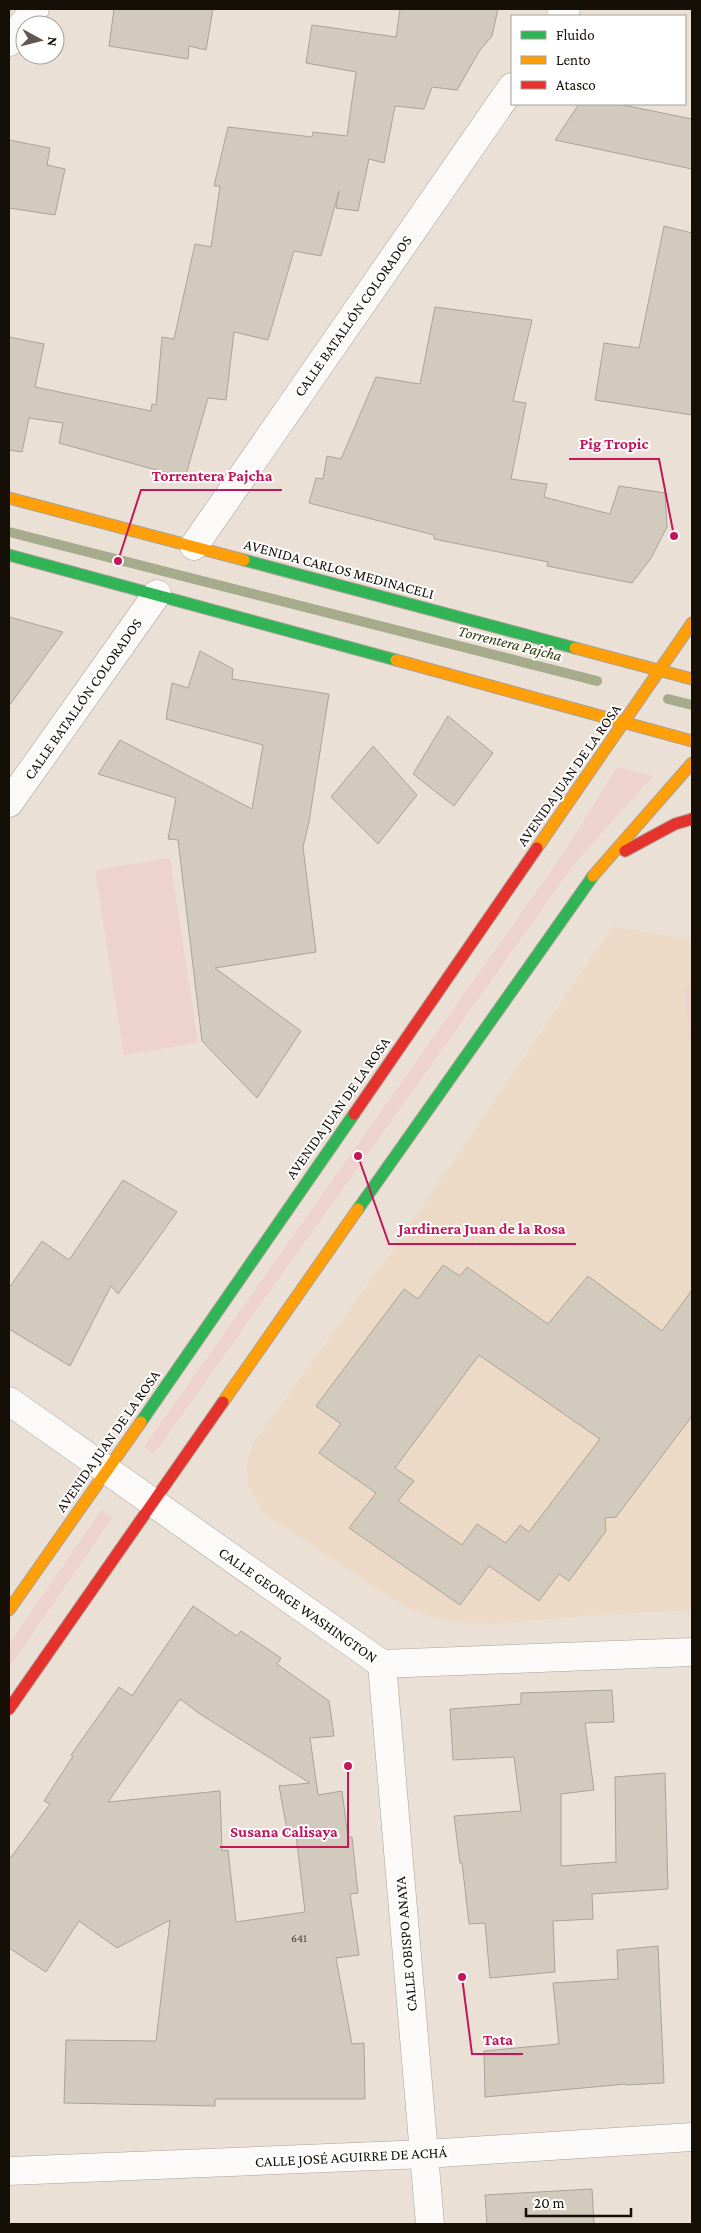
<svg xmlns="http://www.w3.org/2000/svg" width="701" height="2233" font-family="'Crimson Pro',serif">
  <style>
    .built { fill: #eddac6 }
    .green { fill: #edd2ce }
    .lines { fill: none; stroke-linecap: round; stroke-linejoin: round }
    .stream { stroke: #a6ab8c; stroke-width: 10 }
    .building { fill: #d1cabd; stroke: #aaa39a; fill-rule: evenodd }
    .street-casing { stroke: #aaa198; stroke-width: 29 }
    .fast-casing { stroke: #aaa198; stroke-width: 13 }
    .slow-casing { stroke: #aaa198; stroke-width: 13 }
    .jam-casing { stroke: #aaa198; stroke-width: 13 }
    .street { stroke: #fcfaf9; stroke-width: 28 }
    .fast { stroke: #30b455; stroke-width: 11 }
    .slow { stroke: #ff9f0a; stroke-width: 11 }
    .jam { stroke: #e5322d; stroke-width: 11 }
    .labels { text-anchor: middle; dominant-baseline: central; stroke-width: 4; stroke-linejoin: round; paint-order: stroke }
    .number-label { font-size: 12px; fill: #443e35 }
    .street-label { font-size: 15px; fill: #150f08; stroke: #fff }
    .water-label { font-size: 16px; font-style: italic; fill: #323c0d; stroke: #fff }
    .leader { fill: none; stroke: #c2185b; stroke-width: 2 }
    .callout-dot { fill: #c2185b; stroke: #fff; stroke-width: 2 }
    .callout-label { font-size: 16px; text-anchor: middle; font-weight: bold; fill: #c2185b; stroke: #fff; stroke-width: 4; stroke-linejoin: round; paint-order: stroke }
  </style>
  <rect width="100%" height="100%" fill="#ebe0d5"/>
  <!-- built -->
  <path class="built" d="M613 926 692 940V1610L580 1616 496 1624 462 1623 432 1617 408 1608 380 1591 263 1513 248 1486 246 1464 254 1442 397 1244Z"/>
  <!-- green -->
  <path class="green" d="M617 767 653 776 574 864 154 1454 144 1447 565 851Z
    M170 858 198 1043 124 1055 95 870Z
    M692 987V1059L685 988Z
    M101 1510 112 1518 9 1668V1645Z"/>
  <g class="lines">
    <!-- stream -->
    <path class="stream" d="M9 532 597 681
      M668 699 692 705"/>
  </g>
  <!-- building -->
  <path class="building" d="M114 9H213L206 50 189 46 188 59 109 46Z
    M400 9H498L492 36 480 50 457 90 432 87 424 109 395 106 384 163 369 159 358 211 336 208 339 191 321 256 294 251 268 340 234 332 226 400 208 398 185 478 59 443 63 423 29 418 22 452 9 450V337L44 344 35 387 151 411 152 404 156 405 162 337 174 339 195 244 211 247 220 186H214L228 127 312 137 313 132 347 136 356 72 306 63 312 25 396 37Z
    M579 104H618L692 119V169L555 140Z
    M9 140 50 148 47 165 65 169 55 215 9 208Z
    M664 226 692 233V415L595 400 604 343 639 348Z
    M435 307 532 320 513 401 526 403 511 479 547 484 544 497 610 514 619 486 665 493 667 527 651 558 632 583 547 566 548 562 434 539V535L309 503 316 478 323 479 327 456 341 459 376 377 420 384Z
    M9 617 63 632 9 706Z
    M200 651 233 669 232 679 329 694 309 822 303 847 316 952 215 968 301 1031 257 1098 202 1041 178 840 168 839 176 798 98 774 120 740 252 809 263 745 166 719 172 683 188 688Z
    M448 716 493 753 454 806 413 774Z
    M373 746 417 795 378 844 331 797Z
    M123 1180 177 1212 118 1294 111 1286 70 1366 9 1329V1288L42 1241 69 1260Z
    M443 1265 460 1276 467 1267 548 1324 588 1276 662 1331 692 1290V1416L616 1517 605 1518 606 1531 569 1581 559 1574 539 1601 489 1566 460 1605 349 1528 376 1493 319 1453 341 1424 316 1406 404 1289 418 1299ZM479 1355 600 1439 529 1532 520 1525 506 1543 477 1524 462 1545 398 1501 414 1481 395 1468Z
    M193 1606 237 1636 241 1631 281 1658 277 1664 329 1701 334 1736 310 1738 318 1795 342 1791 348 1837H352L358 1893 350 1894 359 1955 336 1958 352 2044 364 2043 365 2099H215V2106L64 2103 66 2040 156 2041 170 1920 117 1948 79 1921 46 1972 9 1948V1860L50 1804 44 1801 73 1756 71 1755 119 1687 132 1696ZM180 1699 200 1714 310 1783 279 1786 288 1835 296 1834 305 1912 236 1922 228 1850 222 1851 220 1791 108 1802Z
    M612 1690 614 1722 585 1723 594 1790 561 1794V1866L616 1862 615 1777 665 1773 668 1889 592 1894 593 1919 553 1921 555 1972 490 1978 485 1923 469 1924 462 1863H460L454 1816 521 1811 514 1757 453 1760 450 1709 521 1704V1693Z
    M658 1946 664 2083 626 2085V2084L485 2097 484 2051 559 2044 553 1983 618 1979 617 1950Z
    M592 2189 594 2224H487L485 2195Z"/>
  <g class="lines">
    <defs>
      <path id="street" d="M561 16 566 9
        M9 42 35 9
        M194 546 512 87
        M9 803 157 594
        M9 1401 382 1664 692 1652
        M382 1664 430 2224
        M9 2171 425 2154 692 2137"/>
      <path id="fast" d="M9 555 396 660
        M244 560 575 648
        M358 1209 593 876
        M141 1422 354 1114"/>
      <path id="slow" d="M9 498 244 560
        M575 648 692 679
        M396 660 692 741
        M537 848 692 623
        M593 876 692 763
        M223 1402 358 1209
        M9 1610 141 1422"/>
      <path id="jam" d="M625 851 675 824 692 819
        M354 1114 537 848
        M9 1709 223 1402"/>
    </defs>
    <!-- street casing -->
    <use href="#street" class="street-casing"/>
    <!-- fast casing -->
    <use href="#fast" class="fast-casing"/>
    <!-- slow casing -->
    <use href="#slow" class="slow-casing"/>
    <!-- jam casing -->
    <use href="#jam" class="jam-casing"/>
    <!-- street -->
    <use href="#street" class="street"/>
    <!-- fast -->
    <use href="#fast" class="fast"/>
    <!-- slow -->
    <use href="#slow" class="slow"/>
    <!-- jam -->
    <use href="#jam" class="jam"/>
  </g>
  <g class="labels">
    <!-- number labels -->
    <g class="number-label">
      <text x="299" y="1938">641</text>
    </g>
    <!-- street labels -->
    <g class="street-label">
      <text transform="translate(353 316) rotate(-55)">CALLE BATALLÓN COLORADOS</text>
      <text transform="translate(339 569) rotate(15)">AVENIDA CARLOS MEDINACELI</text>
      <text transform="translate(83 699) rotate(-55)">CALLE BATALLÓN COLORADOS</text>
      <text transform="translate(569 775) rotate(-55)">AVENIDA JUAN DE LA ROSA</text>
      <text transform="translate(338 1108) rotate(-55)">AVENIDA JUAN DE LA ROSA</text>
      <text transform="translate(108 1441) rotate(-55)">AVENIDA JUAN DE LA ROSA</text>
      <text transform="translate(298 1605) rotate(35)">CALLE GEORGE WASHINGTON</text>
      <text transform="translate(406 1944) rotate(-95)">CALLE OBISPO ANAYA</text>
      <text transform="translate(351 2157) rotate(-3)">CALLE JOSÉ AGUIRRE DE ACHÁ</text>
    </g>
    <!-- water labels -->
    <g class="water-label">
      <text transform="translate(510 643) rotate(14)">Torrentera Pajcha</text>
    </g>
  </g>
  <!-- callouts -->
  <path class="leader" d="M674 536L659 459H569M118 561L141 490H282M358 1156L389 1244H576M348 1766L348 1847H220M462 1977L472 2054H523"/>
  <g class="callout-dot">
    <circle cx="674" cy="536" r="5"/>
    <circle cx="118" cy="561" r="5"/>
    <circle cx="358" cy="1156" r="5"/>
    <circle cx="348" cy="1766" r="5"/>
    <circle cx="462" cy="1977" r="5"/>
  </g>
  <g class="callout-label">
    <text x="614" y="449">Pig Tropic</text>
    <text x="212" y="481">Torrentera Pajcha</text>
    <text x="482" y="1234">Jardinera Juan de la Rosa</text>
    <text x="284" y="1837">Susana Calisaya</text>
    <text x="498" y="2045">Tata</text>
  </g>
  <!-- border -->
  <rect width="701" height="2233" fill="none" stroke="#150f08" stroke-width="20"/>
  <!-- legend -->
  <rect x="511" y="15" width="175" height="90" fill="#ffffff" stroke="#a19f9c"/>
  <rect x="521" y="31" width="25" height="8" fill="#30b455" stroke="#a19f9c"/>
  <text x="556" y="40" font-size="15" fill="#150f08">Fluido</text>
  <rect x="521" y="56" width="25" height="8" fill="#ff9f0a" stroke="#a19f9c"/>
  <text x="556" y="65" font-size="15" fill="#150f08">Lento</text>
  <rect x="521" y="81" width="25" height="8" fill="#e5322d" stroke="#a19f9c"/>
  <text x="556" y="90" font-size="15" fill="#150f08">Atasco</text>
  <!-- north arrow -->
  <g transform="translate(40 40) rotate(97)"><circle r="24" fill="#ffffff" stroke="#a19f9c"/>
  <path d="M0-4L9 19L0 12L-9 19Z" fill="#605850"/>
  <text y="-8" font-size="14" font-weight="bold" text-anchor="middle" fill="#150f08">N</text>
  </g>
  <!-- scale -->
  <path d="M526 2208v8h105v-8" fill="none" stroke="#150f08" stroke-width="2.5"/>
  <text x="534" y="2208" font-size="15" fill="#150f08" stroke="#ffffff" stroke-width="4" paint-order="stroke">20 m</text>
</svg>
